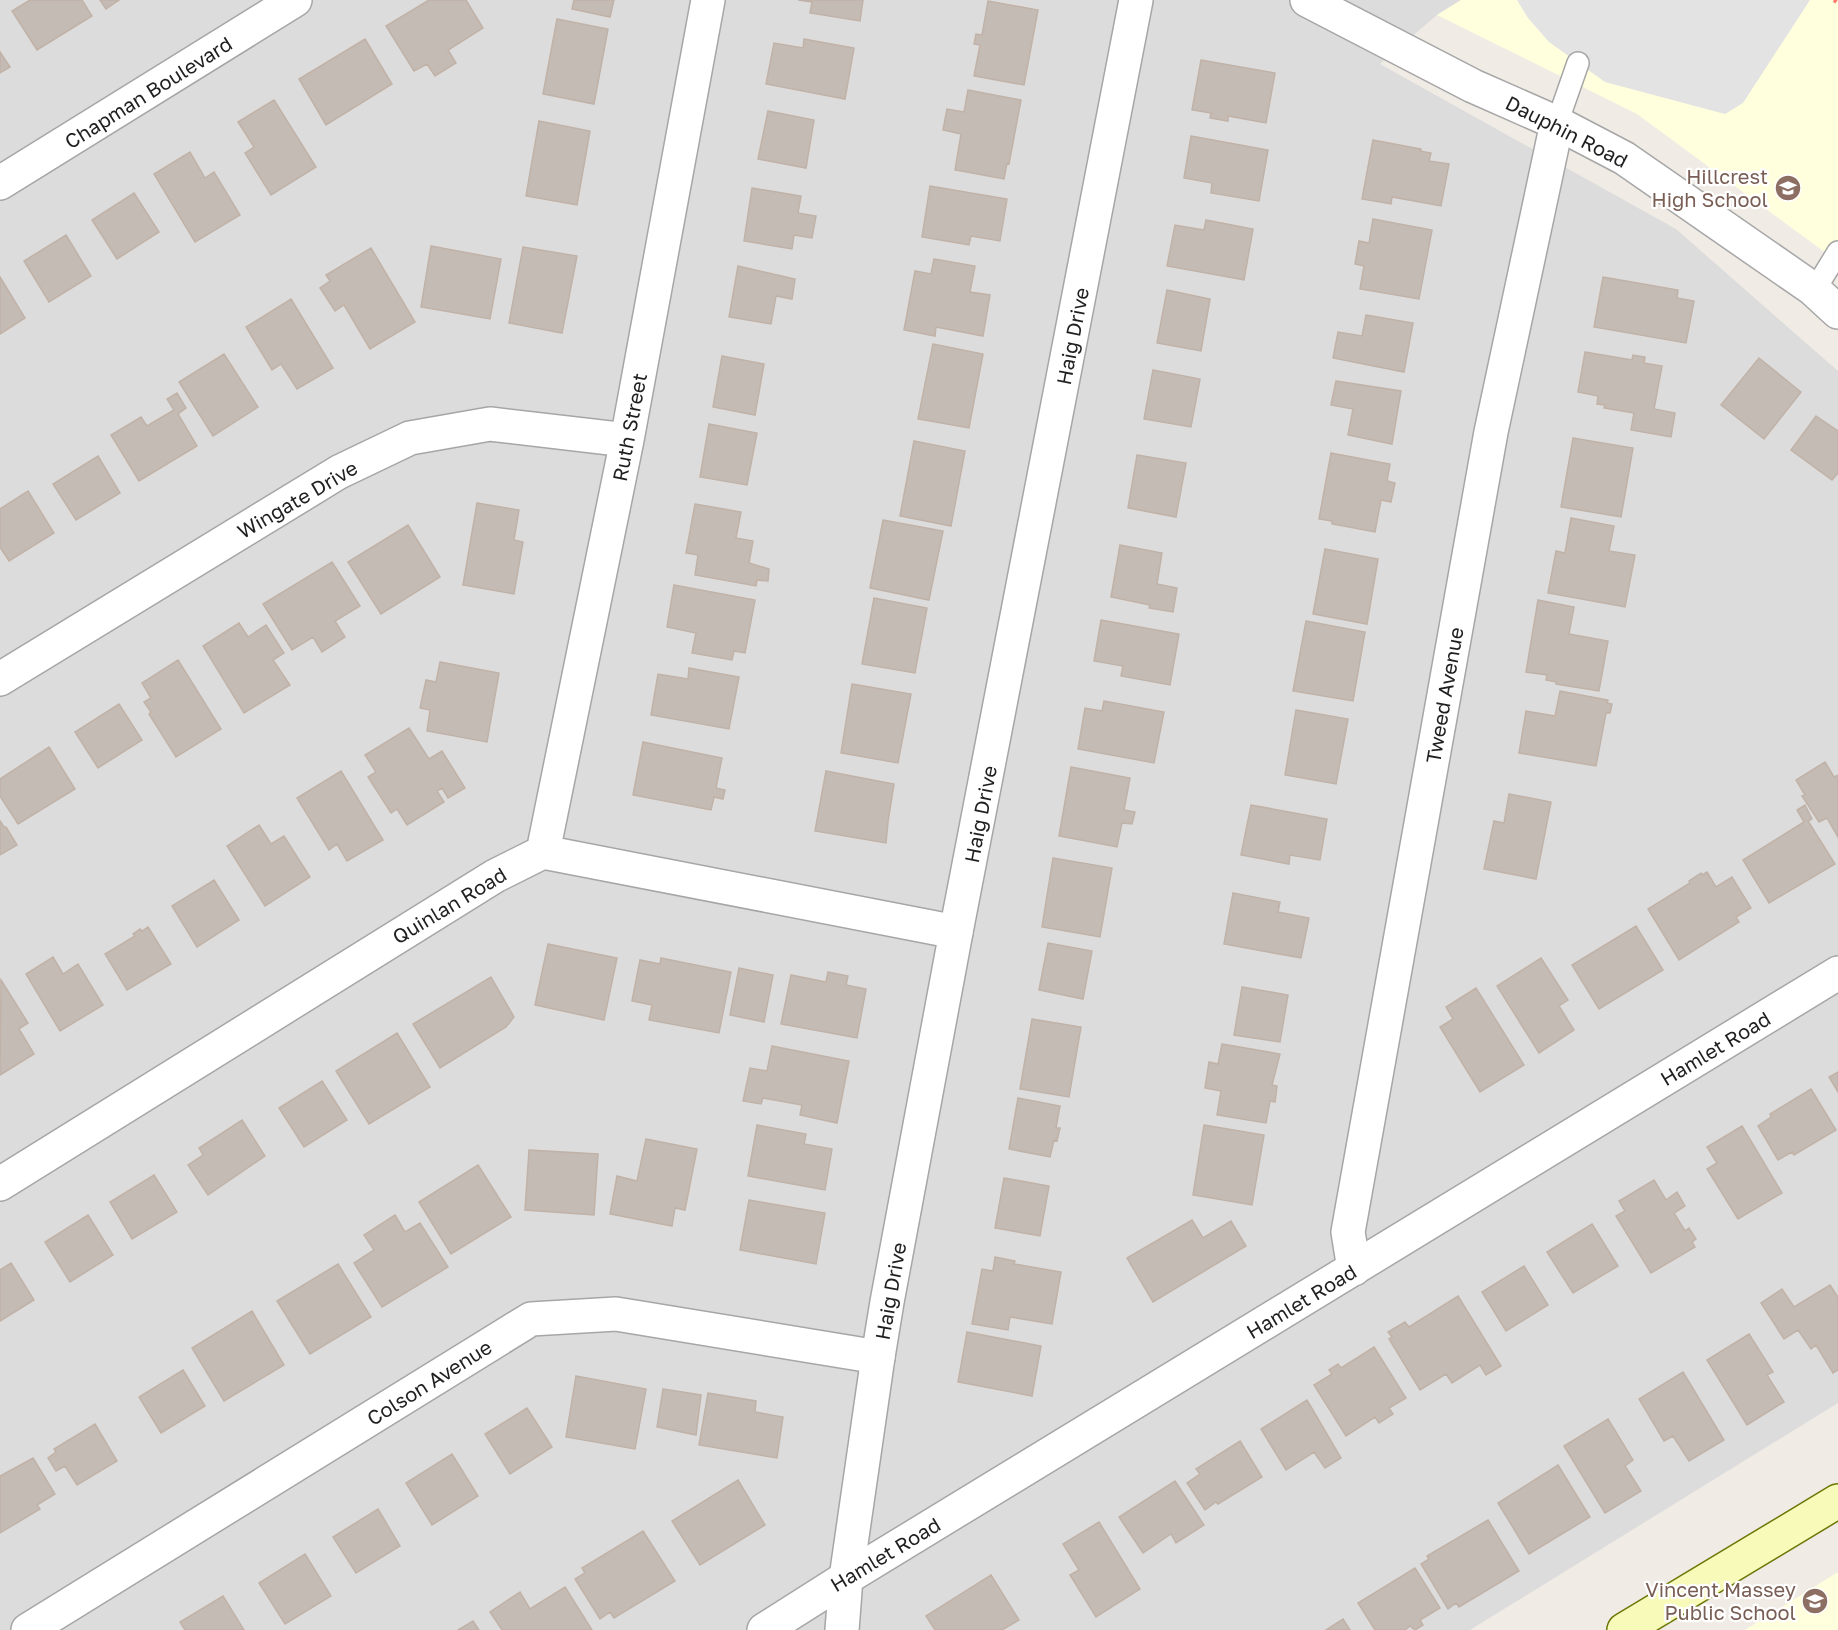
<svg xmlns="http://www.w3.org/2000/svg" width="1838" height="1630" font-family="'Golos Text',sans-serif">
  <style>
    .residential { fill: #dddcdc }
    .education { fill: #ffffde }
    .parking { fill: #e3e3e3 }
    .building { fill: #c4bbb4; stroke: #c1b2a7; stroke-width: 1.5 }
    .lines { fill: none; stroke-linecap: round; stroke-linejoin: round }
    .service-casing { stroke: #a6a6a6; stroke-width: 24 }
    .minor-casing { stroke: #a6a6a6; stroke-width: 36 }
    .tertiary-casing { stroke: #a6a6a6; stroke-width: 36 }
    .secondary-casing { stroke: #6b7705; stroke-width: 36 }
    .path { stroke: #fa796c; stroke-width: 4; stroke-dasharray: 3 3; stroke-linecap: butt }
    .service { stroke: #fff; stroke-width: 21 }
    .minor { stroke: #fff; stroke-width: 33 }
    .tertiary { stroke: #fff; stroke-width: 33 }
    .secondary { stroke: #f7fab9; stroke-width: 33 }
    .labels { text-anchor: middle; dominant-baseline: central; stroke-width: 4.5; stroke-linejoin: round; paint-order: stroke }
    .street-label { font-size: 20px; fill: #1f1f1f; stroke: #fff }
    .education-label { font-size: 20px; fill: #785e54; stroke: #fff; text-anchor: end }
  </style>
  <rect width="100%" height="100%" fill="#f0ece5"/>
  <!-- residential -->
  <path class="residential" d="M0 0H1461L1437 15 1380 64 1676 229 1838 371V1403L1470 1630H0Z"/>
  <!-- education -->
  <path class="education" d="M1461 0H1838V262L1637 114 1437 15Z
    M1838 1572V1630H1745Z"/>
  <!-- parking -->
  <path class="parking" d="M1517 0H1810L1743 103 1725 114 1605 82 1549 42 1528 18Z"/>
  <!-- building -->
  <path class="building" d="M30 0H82L92 16 37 50 12 11Z
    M100 0H119L106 9Z
    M429 0H466L483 28 448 50 456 63 435 76 427 64 414 71 386 26Z
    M574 0H614L610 17 572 9Z
    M798 0H863L860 21 810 13 812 2Z
    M988 1 1038 10 1024 85 974 76 980 45 974 44 976 34 982 35Z
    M557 19 608 29 594 104 543 94Z
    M365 39 392 84 326 125 299 79Z
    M804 39 854 48 845 99 766 84 774 43 803 48Z
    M0 52 10 67 0 73Z
    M1201 60 1275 73 1266 123 1228 116V121L1210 118 1211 113 1192 110Z
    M968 90 1021 100 1009 164 1007 163 1004 179 955 170 961 134 943 130 947 109 964 112Z
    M274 100 316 167 271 195 245 153 254 147 238 122Z
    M768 111 814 120 806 168 758 159Z
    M539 121 590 131 577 205 526 196Z
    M1191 136 1268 150 1259 201 1211 193 1212 183 1184 178Z
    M1373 140 1421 149 1420 151 1431 153 1429 161 1449 164 1441 206 1392 197 1391 204 1362 199Z
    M190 152 205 178 214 172 240 215 195 242 154 174Z
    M930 186 1007 199 1000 241 971 236 969 245 922 237Z
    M752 188 801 196 798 213 816 216 812 238 794 235 792 249 744 241Z
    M134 193 159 232 117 259 92 220Z
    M1373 219 1432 230 1419 299 1360 289 1364 266 1355 264 1359 241 1369 243Z
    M1206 220 1253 229 1244 280 1167 266 1175 225 1204 230Z
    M66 235 91 276 49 302 24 261Z
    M431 246 501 259 490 319 421 307Z
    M523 247 577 256 562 333 509 323Z
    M371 248 415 322 370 349 344 305 335 311 320 288 330 281 326 275Z
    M934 259 975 266 970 292 990 295 983 336 936 327 935 336 904 330 915 271 931 274Z
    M738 266 795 279 792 299 776 296 771 324 729 317Z
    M0 277 25 318 0 334Z
    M1603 277 1678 290 1677 298 1694 301 1686 343 1594 327Z
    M1167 290 1210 299 1201 351 1157 343Z
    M291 299 333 368 297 389 281 364 272 370 246 327Z
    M1366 315 1413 323 1404 372 1333 358 1338 332 1362 336Z
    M933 344 983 354 969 428 918 419Z
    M1585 352 1632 360 1633 355 1645 357 1644 363 1662 366 1654 409 1675 413 1671 437 1631 430 1634 413 1604 408 1605 405 1597 404 1598 396 1578 392Z
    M224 354 258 407 213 436 179 382Z
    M722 356 764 364 755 415 713 407Z
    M1759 358 1801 392 1764 439 1721 405Z
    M1153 370 1200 379 1191 427 1144 419Z
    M1336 381 1401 391 1392 444 1348 435 1353 409 1331 405Z
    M177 393 186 408 178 414 197 446 139 481 111 435 141 417 147 426 174 410 167 399Z
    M1816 416 1838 431V473L1832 480 1791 450Z
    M709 424 757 433 747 485 700 477Z
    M1573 438 1633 448 1621 517 1561 507Z
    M914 441 965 451 951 526 900 516Z
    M1331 453 1390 464 1387 481 1395 483 1391 502 1381 500 1375 532 1332 524V521L1319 519Z
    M1137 455 1186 463 1176 517 1128 508Z
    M98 456 120 493 76 520 53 484Z
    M28 491 54 533 9 561 0 547V509Z
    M477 503 519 510 514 540 523 542 514 594 463 585Z
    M695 504 741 512 736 538 753 541 749 563 769 569 768 581 757 580 756 586 695 575 698 555 686 553Z
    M1571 518 1614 526 1609 551 1635 555 1625 607 1548 593 1556 551 1565 553Z
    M883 520 943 531 929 600 870 588Z
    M408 525 440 577 381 614 348 562Z
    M1120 545 1162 553 1157 584 1177 588 1173 612 1149 608 1150 605 1111 597Z
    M1325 549 1378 559 1367 624 1313 614Z
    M332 562 360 606 335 621 345 637 322 652 313 637 292 650 263 604Z
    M674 585 755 600 745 653 734 651 732 660 692 653 696 633 667 627Z
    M874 598 927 608 915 673 862 664Z
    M1538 600 1574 607 1569 634 1608 641 1599 691 1556 684V682L1546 680 1547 675 1526 672Z
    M1101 620 1179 634 1170 685 1121 676 1123 666 1094 661Z
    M1306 621 1365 632 1353 701 1293 691Z
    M239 623 248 637 266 625 284 653 273 660 290 685 244 713 203 646Z
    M178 660 221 729 176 757 149 714 151 712 144 702 151 698 142 683Z
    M440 662 499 673 487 742 427 731 430 710 420 708 426 680 436 682Z
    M689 668 739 677 729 729 651 715 658 674 688 679Z
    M852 684 911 694 898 763 841 753Z
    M1560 691 1608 700 1607 703 1612 704 1610 713H1606L1596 766 1519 753 1526 711 1555 716Z
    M1104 701 1164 712 1154 763 1078 749 1085 708 1102 711Z
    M119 704 142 740 98 768 75 732Z
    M1296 710 1348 719 1336 784 1285 775Z
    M409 728 429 759 442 751 465 788 448 798 442 788 437 791 444 802 407 825 397 809 391 813 368 777 376 772 365 755Z
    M643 742 722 758 716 788 725 790 723 799 714 797 711 810 633 795Z
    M49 747 75 789 18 824 0 796V779Z
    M1825 762 1834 777 1838 775V837L1827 818 1819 822 1802 796 1805 795 1796 780Z
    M1071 767 1130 778 1124 810 1135 812 1132 824 1122 823 1117 847 1059 836Z
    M341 771 383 840 347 861 337 844 329 850 297 798Z
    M826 771 894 784 888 822 886 843 815 831Z
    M1509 794 1551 802 1536 879 1484 869 1494 821 1504 823Z
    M1251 805 1327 819 1320 860 1290 855 1289 864 1241 855Z
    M1805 805 1812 819 1808 821 1835 864 1769 903 1743 860 1804 822 1797 810Z
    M0 821 4 827H6L17 845 0 855Z
    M259 825 271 844 284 836 310 877 265 906 227 846Z
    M1053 858 1112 868 1100 937 1042 927Z
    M1707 872 1716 887 1732 877 1751 908 1736 917 1739 922 1679 960 1648 909 1690 883 1689 881 1701 873 1702 875Z
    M214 880 239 920 197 947 172 906Z
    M1233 893 1280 902 1278 912 1309 918 1301 958 1224 944Z
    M1636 926 1663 970 1599 1009 1572 965Z
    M148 927 171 964 127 990 105 954 135 936 133 934 140 929 142 931Z
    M1048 943 1092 951 1083 999 1039 990Z
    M548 944 617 958 604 1020 535 1005Z
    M53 957 63 974 78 964 103 1005 60 1031 26 974Z
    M661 958 731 972 719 1033 649 1020 652 1005 632 1001 640 960 660 964Z
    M1541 958 1568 1000 1559 1006 1574 1030 1539 1053 1497 986Z
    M739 968 773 975 764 1022 730 1015Z
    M828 972 848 976 846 985 866 989 857 1038 781 1024 791 975 826 982Z
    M491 977 514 1017 506 1027 440 1068 413 1024Z
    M1 980 28 1023 19 1029 34 1054 0 1075Z
    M1242 987 1288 995 1280 1042 1234 1035Z
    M1476 988 1524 1065 1480 1092 1440 1027 1453 1019 1446 1007Z
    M1032 1019 1081 1027 1069 1097 1020 1089Z
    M397 1033 430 1087 369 1124 336 1071Z
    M1222 1044 1280 1054 1272 1085 1277 1086 1275 1102 1270 1101 1266 1123 1217 1115 1221 1091 1205 1088 1209 1062 1218 1064Z
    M772 1046 849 1061 837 1123 800 1115 802 1105 763 1098 761 1104 743 1101 750 1068 767 1071Z
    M1838 1072V1092L1829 1077Z
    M322 1081 347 1120 304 1147 279 1108Z
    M1811 1089 1836 1130 1794 1155 1792 1152 1778 1160 1758 1126 1771 1117 1770 1114Z
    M1018 1098 1060 1106 1056 1128H1060L1057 1141 1054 1140 1050 1157 1009 1149Z
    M242 1120 265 1156 208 1195 188 1165 203 1155 199 1148Z
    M757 1125 806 1134 804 1144 832 1149 825 1190 748 1176Z
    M1204 1125 1264 1135 1252 1205 1193 1195Z
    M1742 1126 1782 1193 1738 1219 1707 1169 1717 1163 1707 1147Z
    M646 1139 697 1149 685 1210 675 1208 672 1226 610 1214 617 1176 637 1181Z
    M529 1150 598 1154 594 1215 525 1210Z
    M478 1165 511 1217 451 1254 419 1202Z
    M154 1175 177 1212 132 1239 110 1202Z
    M1004 1178 1049 1186 1040 1236 995 1228Z
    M1654 1180 1666 1200 1677 1192 1685 1206 1674 1213 1685 1231 1689 1228 1696 1239 1692 1242 1695 1247 1651 1273 1616 1216 1625 1211 1619 1201Z
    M749 1200 825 1213 816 1264 740 1250Z
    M88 1215 113 1255 70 1282 45 1242Z
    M395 1215 405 1232 420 1223 448 1267 382 1307 354 1263 374 1250 364 1235Z
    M1192 1220 1203 1238 1231 1221 1246 1246 1153 1302 1127 1258Z
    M1592 1224 1618 1266 1573 1293 1547 1252Z
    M995 1257 1015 1261 1014 1264 1061 1272 1052 1324 1010 1317 1008 1330 972 1324 982 1269 993 1271Z
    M11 1263 34 1300 0 1321V1270Z
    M338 1264 371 1317 310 1354 277 1301Z
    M1524 1266 1548 1305 1506 1331 1482 1292Z
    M1830 1285 1838 1297V1370L1833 1373 1816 1345 1811 1349 1798 1330 1784 1339 1761 1303 1782 1289 1794 1307Z
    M1458 1296 1501 1366 1486 1375 1480 1365 1452 1383 1446 1374 1420 1390 1389 1339 1392 1337 1388 1332 1405 1322 1409 1327Z
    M252 1311 284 1365 224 1401 192 1348Z
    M967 1332 1041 1346 1032 1396 958 1382Z
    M1749 1334 1773 1372 1767 1375 1784 1402 1747 1425 1707 1360Z
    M1374 1347 1406 1398 1389 1408 1393 1414 1379 1423 1375 1417 1346 1436 1314 1385 1332 1374 1329 1370 1338 1364 1341 1368Z
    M183 1370 205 1406 161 1433 139 1397Z
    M1683 1372 1724 1440 1689 1461 1673 1436 1664 1441 1639 1399Z
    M576 1376 646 1389 635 1449 566 1437Z
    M663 1389 701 1395 696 1435 657 1427Z
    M708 1393 756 1401 755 1412 783 1417 777 1458 699 1445Z
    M1307 1400 1341 1458 1325 1468 1314 1452 1286 1470 1261 1429Z
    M527 1408 552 1447 510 1474 485 1434Z
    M1608 1419 1633 1460 1625 1466 1641 1491 1605 1513 1564 1446Z
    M95 1424 117 1461 77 1485 65 1466 56 1471 48 1458 56 1452 54 1449Z
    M1240 1441 1262 1477 1218 1504 1216 1502 1205 1510 1187 1483 1200 1474 1196 1469Z
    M452 1454 478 1496 432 1525 406 1483Z
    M33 1458 55 1494 37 1505 40 1509 0 1533V1476Z
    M1558 1465 1590 1517 1529 1554 1498 1503Z
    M738 1480 765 1525 700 1565 672 1521Z
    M1175 1481 1204 1525 1176 1543 1171 1534 1143 1553 1119 1517Z
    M378 1509 400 1546 356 1573 333 1537Z
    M1488 1520 1519 1571 1459 1607 1456 1603 1448 1609 1421 1564 1429 1559 1427 1556Z
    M1099 1522 1140 1589 1096 1617 1070 1575 1079 1570 1063 1544Z
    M643 1531 675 1581 614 1618 610 1612 600 1619 575 1579 585 1573 582 1568Z
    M305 1554 331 1596 285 1624 259 1583Z
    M1415 1568 1440 1608 1420 1620 1423 1625 1415 1630 1410 1626 1405 1630H1375L1358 1603Z
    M991 1575 1019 1620 1002 1630H935L926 1616Z
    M565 1587 592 1630H502L490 1612 520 1592 530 1609Z
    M223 1596 244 1630H185L180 1622Z
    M1343 1619 1350 1630H1326Z
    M473 1621 479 1630H458Z"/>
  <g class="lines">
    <defs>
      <path id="service" d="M1557 123 1578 63
        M1814 291 1838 252"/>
      <path id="minor" d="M0 183 295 0
        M0 679 339 472 410 438 490 424 627 440
        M543 852 627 440 708 0
        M0 1184 495 876 543 852 956 932
        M1354 1269 1348 1232 1491 432 1557 123
        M28 1630 531 1319 616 1314 878 1357
        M764 1630 846 1578 1838 973"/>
      <path id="tertiary" d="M1307 0 1473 86 1557 123 1624 158 1813 289 1838 312
        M842 1630 846 1578 878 1357 887 1302 956 932 1136 0"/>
      <path id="secondary" d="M1624 1630 1838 1501"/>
    </defs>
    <!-- service casing -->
    <use href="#service" class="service-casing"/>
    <!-- minor casing -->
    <use href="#minor" class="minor-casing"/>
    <!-- tertiary casing -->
    <use href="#tertiary" class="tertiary-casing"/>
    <!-- secondary casing -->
    <use href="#secondary" class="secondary-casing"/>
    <!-- path -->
    <path class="path" d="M1834 0 1838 3"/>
    <!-- service -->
    <use href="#service" class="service"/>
    <!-- minor -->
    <use href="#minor" class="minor"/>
    <!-- tertiary -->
    <use href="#tertiary" class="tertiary"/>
    <!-- secondary -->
    <use href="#secondary" class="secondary"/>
  </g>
  <!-- icons -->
  <defs>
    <symbol id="school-disc" viewBox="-11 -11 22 22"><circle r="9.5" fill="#8d6e63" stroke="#fff"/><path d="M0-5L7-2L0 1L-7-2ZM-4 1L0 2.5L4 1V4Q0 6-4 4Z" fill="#fff"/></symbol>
  </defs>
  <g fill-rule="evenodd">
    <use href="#school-disc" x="1773" y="173" width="30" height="30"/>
    <use href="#school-disc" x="1800" y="1586" width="30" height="30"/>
  </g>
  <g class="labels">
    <!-- street labels -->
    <g class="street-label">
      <text transform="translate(148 92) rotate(-32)">Chapman Boulevard</text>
      <text transform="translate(1567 131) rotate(27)">Dauphin Road</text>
      <text transform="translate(1072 336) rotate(-79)">Haig Drive</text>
      <text transform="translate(629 427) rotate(-79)">Ruth Street</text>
      <text transform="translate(297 499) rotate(-30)">Wingate Drive</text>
      <text transform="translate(1444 695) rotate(-80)">Tweed Avenue</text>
      <text transform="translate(980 814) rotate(-79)">Haig Drive</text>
      <text transform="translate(449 905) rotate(-31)">Quinlan Road</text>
      <text transform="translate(1715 1048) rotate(-31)">Hamlet Road</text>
      <text transform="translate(890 1291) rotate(-80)">Haig Drive</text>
      <text transform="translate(1301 1301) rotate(-31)">Hamlet Road</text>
      <text transform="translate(429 1382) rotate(-32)">Colson Avenue</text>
      <text transform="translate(885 1554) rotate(-31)">Hamlet Road</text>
    </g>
    <!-- education labels -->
    <g class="education-label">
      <text x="1768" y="176">Hillcrest<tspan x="1768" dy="23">High School</tspan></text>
      <text x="1796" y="1589">Vincent Massey<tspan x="1796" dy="23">Public School</tspan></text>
    </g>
  </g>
</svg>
